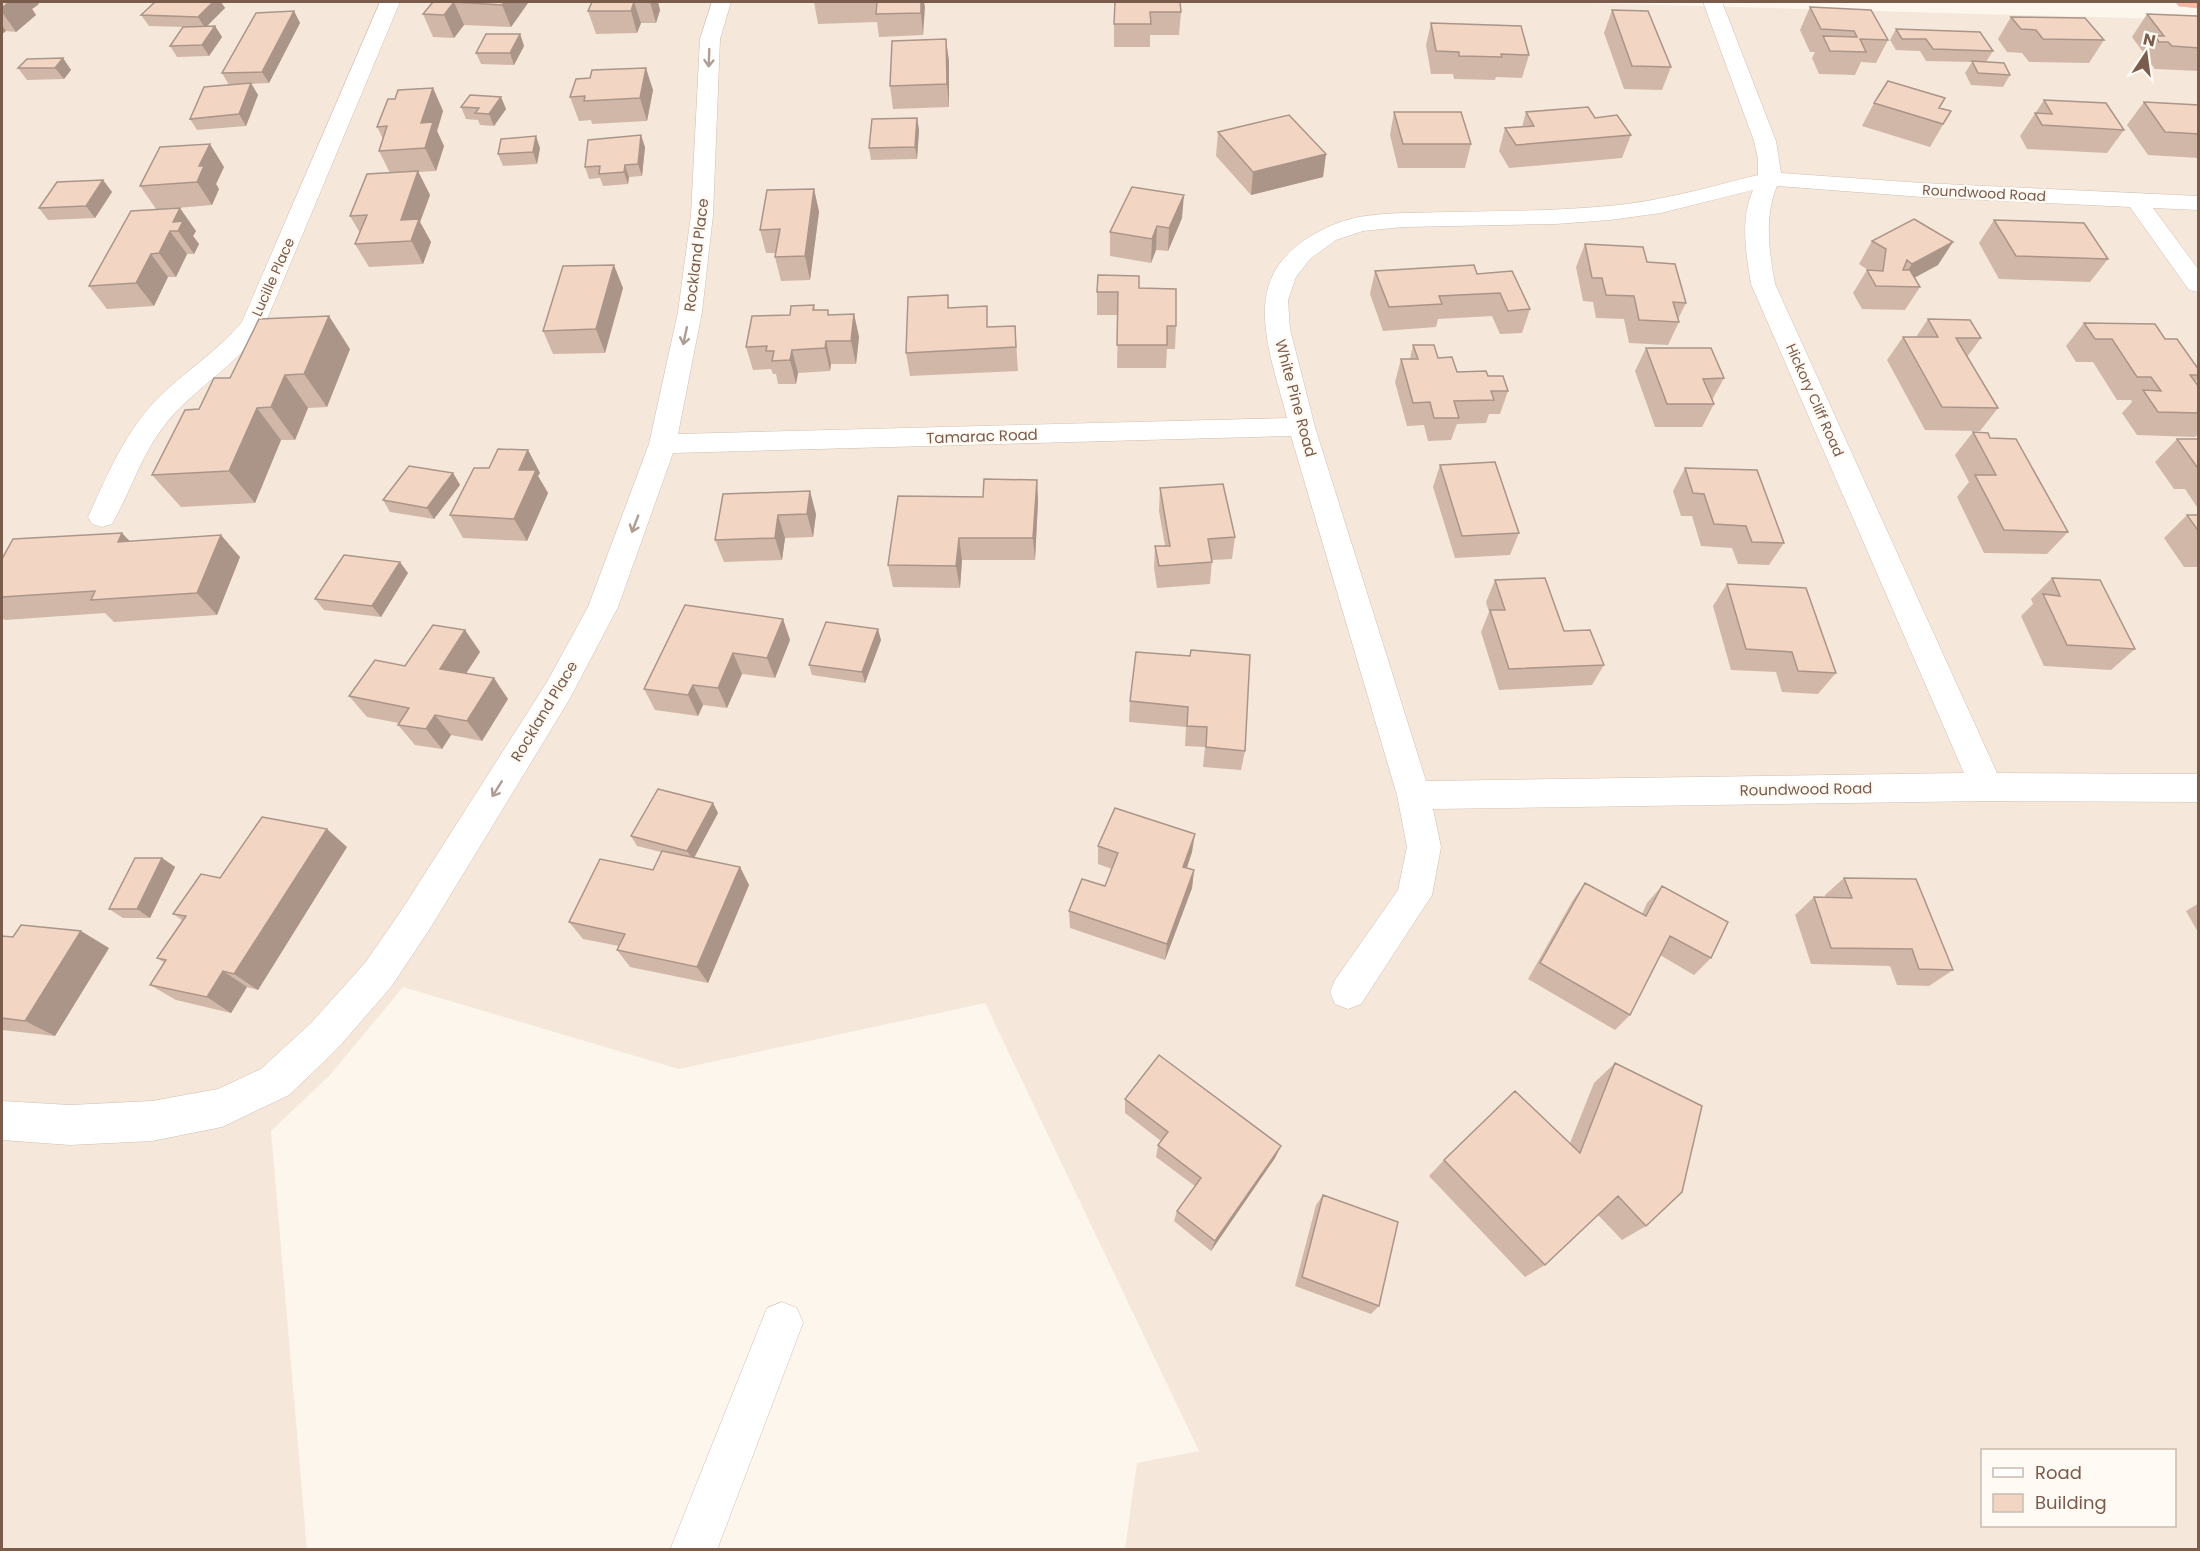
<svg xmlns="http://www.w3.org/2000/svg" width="2200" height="1551" font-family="Poppins,sans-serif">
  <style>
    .residential { fill: #f5e8da; fill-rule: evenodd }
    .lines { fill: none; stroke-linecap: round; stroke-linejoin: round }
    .lane-casing { stroke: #d1beb0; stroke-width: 1 }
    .street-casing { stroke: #d1beb0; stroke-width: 1 }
    .highway-casing { stroke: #dad1cd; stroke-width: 1 }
    .lane { fill: #fff; fill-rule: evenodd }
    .street { fill: #fff; fill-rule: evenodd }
    .highway { fill: #f7b7a3; fill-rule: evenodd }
    .wall { fill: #d1b7a8 }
    .shaded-wall { fill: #aa9588 }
    .building { fill: #f3d5c3; stroke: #aa9588; stroke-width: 1.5 }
    .oneway { stroke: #af9d94 }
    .labels { text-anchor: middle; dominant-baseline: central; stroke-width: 4.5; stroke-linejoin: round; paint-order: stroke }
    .far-street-label { font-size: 14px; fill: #7a5c4d; stroke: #fffaf3 }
    .street-label { font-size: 15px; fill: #7a5c4d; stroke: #fffaf3 }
  </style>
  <rect width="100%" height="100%" fill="#fdf6ec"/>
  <!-- residential -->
  <path class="residential" d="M2 2H1556L2198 20V1549H1125L1137 1463 1199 1451 985 1003 679 1069 403 987 330 1075 271 1131 307 1549 2 1550ZM1982 1450H2174V1526H1982Z"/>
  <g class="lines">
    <defs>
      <path id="lane" d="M782 1302 797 1308 803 1323 717 1550H670L767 1308Z"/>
      <path id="street" d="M380 2H400L265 324C240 363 197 386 167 422 142 452 131 491 112 524L102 527 92 524 88 517C107 476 125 432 157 399 184 372 217 352 242 322Z
        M712 2H731L720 39 713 215 702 312 678 434 1287 418C1277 377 1253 317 1272 277 1286 245 1326 224 1359 217 1388 212 1419 213 1449 212 1502 211 1555 211 1608 206 1659 202 1709 187 1758 175V159L1754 141 1703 2H1722L1776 141 1781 173 1922 183 2198 196V210L2153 208 2198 269V292L2189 290 2130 207 1922 197 1777 186C1764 217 1769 251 1775 284L1997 773 2198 774V802L1987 801 1433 809 1441 847 1432 895 1361 1004 1348 1009 1335 1004 1330 992 1335 980 1398 890 1407 847 1397 795 1291 436 673 453 618 607 569 700 429 930 391 987 337 1049 289 1095 222 1127 152 1141 70 1145 2 1140V1101L70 1105 152 1101 218 1089 261 1069 311 1023 365 963 403 908 547 682 588 607 649 444 678 312 691 215 700 39ZM1753 190C1740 219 1746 253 1751 284L1964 773 1426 781 1315 427 1290 329 1288 300 1296 277 1310 259 1336 240 1363 231 1403 227 1555 224 1610 220 1661 213Z"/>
      <path id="highway" d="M2176 2H2198V8L2179 6Z"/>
    </defs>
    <!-- lane casing -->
    <use href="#lane" class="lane-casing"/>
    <!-- street casing -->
    <use href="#street" class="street-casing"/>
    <!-- highway casing -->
    <use href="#highway" class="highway-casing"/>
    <!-- lane -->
    <use href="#lane" class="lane"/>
    <!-- street -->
    <use href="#street" class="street"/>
    <!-- highway -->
    <use href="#highway" class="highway"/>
  </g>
  <!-- wall -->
  <path class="wall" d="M2 2 39 4 32 9 36 15 16 32 6 31 2 34Z
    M155 2H221L225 8 207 26H215L222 37 209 56 177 57 170 46 183 27 149 26 141 15Z
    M433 2H528V3L511 27 464 25 454 38 433 37 423 14Z
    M592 2H658L660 10 656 23H641L637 33 596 34 588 11Z
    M814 2H924L923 35 879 37 877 22 818 24Z
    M1114 2 1181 12 1179 35H1150V47H1114Z
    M1810 7 1888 40 1876 63 1861 62 1855 75 1819 74 1812 58 1815 52H1810L1800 30Z
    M1612 10 1671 67 1662 90 1624 89 1604 33Z
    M294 11 300 23 269 83 251 84 258 95 246 126 197 130 190 119 229 85 222 73Z
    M2147 14 2199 19V71L2155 69 2152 65 2143 64 2139 58 2143 52 2132 37Z
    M2011 17 2104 40 2089 63 2029 62 2022 53 2007 52 1998 39Z
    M1431 23 1529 55 1522 78 1496 77 1495 80 1454 79 1453 74H1431L1426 45Z
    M1896 29 1993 51 1986 62 2010 75 2003 87 1971 85 1965 73 1972 62 1926 61 1920 51 1896 50 1890 40Z
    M520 34 524 46 514 65 481 64 476 53Z
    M946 39 949 62V107L893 109 890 86Z
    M63 58 71 70 64 79 27 80 18 68Z
    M433 88 443 111 437 131 444 146 436 171 418 172 430 195 420 222 431 242 423 264 369 267 355 244 360 233 350 216 390 173 379 151 383 139 377 127 395 99Z
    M653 90 647 121 592 124 591 120 579 121 570 97Z
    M501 97 506 109 494 126 480 125 478 120 466 119 461 107Z
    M2044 100 2124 130 2107 153 2027 149 2020 136Z
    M2144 102 2199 105V158L2148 155 2127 125Z
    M1874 103 1939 108 1951 111 1930 147 1862 126Z
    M1394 112 1471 144 1465 168H1398L1390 135Z
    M1526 112 1595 118 1631 135 1622 158 1509 168 1499 151 1505 128 1522 127Z
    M917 118 919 130 917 159 871 160 869 148Z
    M1218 132 1326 154 1323 177 1251 195 1216 156Z
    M645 147 642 176 629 177 628 184 603 186 600 178 589 179 585 167Z
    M540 148 537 164 503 166 498 154Z
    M224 167 216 184 219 189 212 205 165 209 196 231 193 236 199 244 194 254H187L176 277H168L154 306 107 309 89 286 156 209 140 186Z
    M103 180 112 192 95 218 48 220 39 208Z
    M814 189 819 212 810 280 781 281 775 257 776 253H766L760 230Z
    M1182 218 1168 251 1156 250 1151 263 1110 256V232Z
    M1994 220 2108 259 2090 282 1999 279 1979 243Z
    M1872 241 1938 265 1914 278 1920 287 1905 310 1862 309 1853 293 1867 270H1868L1859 264Z
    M1585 244 1647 262 1686 303 1678 319 1679 322 1668 345 1629 343 1624 319 1596 318 1593 302 1583 301 1576 267Z
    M1375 271 1477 274 1530 309 1522 333 1500 334 1492 316 1438 319 1436 327 1383 331 1370 294Z
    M623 288 605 353 553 354 543 331Z
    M1139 288 1176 326 1175 349H1167L1166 368H1117L1118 315H1097V292Z
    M814 305 815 310 829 315 854 314 859 337 856 364H831L830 371 798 373 796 384H778L776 374H773L771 369 753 370 746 347 790 315Z
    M949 308 988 327 1015 326 1018 371 910 376 906 353Z
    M1928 319 1981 338 1967 357 1998 408 1980 431 1925 430 1887 360 1903 337H1916Z
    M2084 323 2165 339 2199 370V379L2195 382 2199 387V433L2195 437 2137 435 2122 413 2132 402 2131 400H2117L2093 362H2076L2066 346Z
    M1413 345 1438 358 1457 372 1488 376 1508 391 1500 414H1489L1486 423 1457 424 1451 440 1428 441 1424 425 1407 426 1395 382 1401 359H1410Z
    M1646 348 1724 378 1712 400 1714 404 1702 427H1655L1635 371Z
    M350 349 327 407 308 408 295 440H281L255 503 181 507 152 475 199 409 230 378Z
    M1973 432 2068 532 2047 554 1984 553 1957 497 1969 482 1955 455Z
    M2177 439H2199V510L2185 489H2174L2155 462Z
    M528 450 540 473 538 476 548 493 527 541 463 538 450 515 489 468Z
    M1440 465 1519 533 1510 555 1455 558 1433 487Z
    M1685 468 1784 543 1769 565 1738 564 1732 548 1701 546 1692 516H1681L1673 491Z
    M453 473 460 485 434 519 390 512 383 500Z
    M1037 480 1038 502 1035 560H962L960 588 893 587 888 565 983 497Z
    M1160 488 1235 537 1232 559 1212 560 1210 584 1157 588 1154 568 1155 546H1165L1159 511Z
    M723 494 816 514 813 537 785 538 782 560 724 562 715 540Z
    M2187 515 2199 532V567H2184L2164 538Z
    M130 541 240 557 217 615 114 622 105 613 5 620 2 618V559Z
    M408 573 381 617 324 610 315 599Z
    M2052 578 2135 649 2111 670 2044 666 2021 616 2033 604 2031 599Z
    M1495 580 1564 631 1604 665 1592 685 1499 690 1481 632 1489 612 1486 602Z
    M1727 584 1836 673 1818 694 1782 692 1776 672 1731 670 1713 606Z
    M783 619 790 640 775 678 742 674 727 708 703 705 698 716 655 710 644 689Z
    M465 630 480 652 466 673 508 699 482 741 451 735 442 749 415 745 398 725 399 723 367 717 349 696 405 666Z
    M881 640 865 683 812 675 809 665Z
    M1136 652 1245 751 1241 770 1203 767 1205 747 1185 746 1186 727 1129 722 1130 701Z
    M713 803 718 813 694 857 740 867 749 885 708 983 630 967 617 950 619 946 583 939 569 922 653 870 661 852 637 846 631 836Z
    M1098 846 1192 852 1187 868 1194 870 1192 888 1165 960 1070 928 1069 911 1105 886 1112 869 1098 864Z
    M347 847 258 990 247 987 231 1013 176 1000 150 985 165 963 157 958 182 920 173 914 220 878Z
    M162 858 175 867 150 918H123L109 909Z
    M1844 878 1953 970 1929 986 1897 985 1890 966 1811 964 1795 915 1814 897 1825 898V895Z
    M1585 883 1642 914 1647 903 1662 886 1711 958 1694 975 1660 955 1630 1015 1615 1030 1528 979 1573 900Z
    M2199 903V934L2186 911Z
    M2 936 109 948 55 1036 2 1030Z
    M1615 1063 1646 1226 1622 1240 1598 1215 1545 1265 1525 1277 1429 1176 1444 1160 1570 1143 1594 1083Z
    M1125 1099 1275 1158 1211 1251 1174 1221 1177 1211 1195 1186 1156 1157 1158 1145 1161 1141 1125 1113Z
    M1323 1195 1379 1306 1371 1314 1295 1286 1316 1205Z"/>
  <!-- shaded-wall -->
  <path class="shaded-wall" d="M9 2H37L39 4 32 9 36 15 16 32 2 12V8Z
    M213 2H221L225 8 205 28 198 17Z
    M454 2 464 25 454 38 444 15Z
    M504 2H528V3L511 27 502 5Z
    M634 2 641 23 637 33 631 11Z
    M650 2H658L660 10 656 23Z
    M921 2H924L925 7 923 35 921 13Z
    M294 11 300 23 269 83 262 72Z
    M2 25 6 31 2 34Z
    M215 26 222 37 209 56 202 45Z
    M520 34 524 46 514 65 510 53Z
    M946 39 949 62V107L947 84Z
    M63 58 71 70 64 79 55 68Z
    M646 68 653 90 647 121 640 98Z
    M251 83 258 95 246 126 239 114Z
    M433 88 443 111 437 131 444 146 436 171 425 148 421 123Z
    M501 97 506 109 494 126 489 114Z
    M917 118 919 130 917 159 915 147Z
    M641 135 645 147 642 176 638 164Z
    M536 136 540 148 537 164 533 152Z
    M210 144 224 167 216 184 219 189 212 205 197 182 199 166Z
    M1326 154 1323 177 1251 195 1253 172Z
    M625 165 629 177 628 184 624 172Z
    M418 171 430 195 420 222 431 242 423 264 401 220Z
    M103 180 112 192 95 218 86 206Z
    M814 189 819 212 810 280 805 256Z
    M1184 195 1182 218 1168 251 1169 228Z
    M180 208 196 231 193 236 199 244 194 254 178 231 173 222Z
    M1157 226 1156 250 1151 263 1152 239Z
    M170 231 187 254 176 277 159 253Z
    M1953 242 1938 265 1897 287 1912 264Z
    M151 254 168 277 154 306 136 283Z
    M614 265 623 288 605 353 596 329Z
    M854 314 859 337 856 364 851 341Z
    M329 316 350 349 327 407 304 374Z
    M826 341 831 364 830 371 825 348Z
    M792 350 798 373 796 384 790 360Z
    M285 375 308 408 295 440 271 407Z
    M257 408 281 440 255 503 229 471Z
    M528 450 540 473 538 476 548 493 527 541 514 519 519 470Z
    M453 473 460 485 434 519 427 508Z
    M1037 480 1038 502 1035 560 1033 538Z
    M810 491 816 514 813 537 807 514Z
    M778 515 785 538 782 560 775 538Z
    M122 533 143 555 118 542Z
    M221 535 240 557 217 615 197 593Z
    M959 538 962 560 960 588 956 566Z
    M400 562 408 573 381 617 372 606Z
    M783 619 790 640 775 678 767 658Z
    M878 629 881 640 865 683 862 672Z
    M465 630 480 652 456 689 440 669Z
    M733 653 742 674 727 708 718 688Z
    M494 678 508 699 482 741 467 721Z
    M693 685 703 705 698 716 688 695Z
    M435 715 451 735 442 749 426 729Z
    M713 803 718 813 693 860 687 851Z
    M327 829 347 847 258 990 234 974Z
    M1195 834 1192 852 1181 885 1183 867Z
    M162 858 175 867 150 918 137 909Z
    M740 867 749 885 708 983 697 967Z
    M1194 870 1192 888 1165 960 1167 944Z
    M81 931 109 948 55 1036 25 1021Z
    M223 971 247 987 231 1013 207 997Z
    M1281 1146 1275 1158 1211 1251 1215 1241Z"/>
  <!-- building -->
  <path class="building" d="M2 2H9L2 8Z
    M155 2H213L198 17 141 15Z
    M433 2H504L502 5 454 2 444 15 423 14Z
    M592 2H634L631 11H588Z
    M877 2H921V13L876 14Z
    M1115 2H1180L1181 12H1150L1151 24H1114Z
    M1810 7 1871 10 1888 40 1860 39 1866 52 1830 51 1823 36 1857 37 1854 31 1821 29Z
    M1612 10 1648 11 1671 67 1632 66Z
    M294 11 262 72 222 73 256 13Z
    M2147 14 2197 16 2199 19V48L2172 46 2168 42H2159L2155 36H2164Z
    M2011 17 2085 18 2104 40 2043 39 2036 30 2021 29Z
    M1431 23 1521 26 1529 55 1501 54 1502 57 1459 56V52L1436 51Z
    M215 26 202 45 170 46 183 27Z
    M1896 29 1980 32 1993 51 1933 49 1926 39H1902Z
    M486 34H520L510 53H476Z
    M946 39 947 84 890 86 892 41Z
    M63 58 55 68H18L27 59Z
    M1972 61 2004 63 2010 75 1978 73Z
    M646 68 640 98 584 101 585 96 570 97 576 79 590 78 592 70Z
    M1888 81 1945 98 1939 108 1951 111 1943 124 1874 103Z
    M251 83 239 114 190 119 204 87Z
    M433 88 421 123 433 122 425 148 379 151 387 126 377 127 388 99H395L398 90Z
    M470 95 501 97 489 114 475 113 479 108 461 107Z
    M2044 100 2106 103 2124 130 2042 125 2035 113 2052 114Z
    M2144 102 2199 105V134L2165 132Z
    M1588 107 1595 118 1617 115 1631 135 1516 145 1505 128 1534 126 1526 112Z
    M1394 112H1461L1471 144H1403Z
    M1289 115 1326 154 1253 172 1218 132Z
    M917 118 915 147 869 148 872 119Z
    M641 135 638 164 625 165 624 172 599 174 600 166 585 167 588 140Z
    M536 136 533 152 498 154 501 139Z
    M210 144 199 166H204L197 182 140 186 160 147Z
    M418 171 401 220 419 219 411 241 355 244 367 215 350 216 367 174Z
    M103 180 86 206 39 208 57 182Z
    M1132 187 1184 195 1169 228 1157 226 1152 239 1110 232Z
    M814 189 805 256 775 257 780 229 760 230 767 190Z
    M180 208 173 222 183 221 178 231H170L159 253 151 254 136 283 89 286 131 211Z
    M1914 219 1953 242 1912 264 1907 260 1903 270H1910L1920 287 1876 286 1867 270 1883 271 1886 249 1872 241Z
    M1994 220 2084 223 2108 259 2016 256Z
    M1585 244 1643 247 1647 262 1675 264 1686 303 1673 302 1679 322 1639 320 1634 296 1606 295 1602 278H1592Z
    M614 265 596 329 543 331 563 266Z
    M1474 265 1477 274 1512 271 1530 309 1508 311 1500 293 1439 296 1442 304 1389 307 1375 271Z
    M1098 275 1139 276V288L1176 289V326H1167V345H1117L1118 292H1097Z
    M948 295V308L987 306V327L1015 326 1016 347 906 353 908 297Z
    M814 305 813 310H828V315L854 314 851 341H826L825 348 792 350 790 360 772 361 774 351H766L767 346 746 347 752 316 790 315 791 306Z
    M329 316 304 374 285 375 271 407 257 408 229 471 152 475 185 410 199 409 214 378H230L259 319Z
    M1928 319 1970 320 1981 338H1956L1998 408 1942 407 1903 337H1938Z
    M2084 323 2155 324 2165 339H2177L2199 370V375H2190L2199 387V413L2158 412 2143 390 2161 391 2151 377H2137L2112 339H2095Z
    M1413 345H1434L1438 358 1452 357 1457 372 1486 371 1488 376H1503L1508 391H1491L1494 400 1454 401 1459 418H1434L1430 402 1413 403 1401 359H1418Z
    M1646 348H1711L1724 378 1703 379 1714 404H1667Z
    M1973 432 1988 433 1990 438 2016 439 2068 532 2004 530 1975 475H1996Z
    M2177 439H2199V467H2197Z
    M498 449 528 450 519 470H536L514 519 450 515 474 468H489Z
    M1495 462 1519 533 1462 536 1440 465Z
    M409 466 453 473 427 508 383 500Z
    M1685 468 1757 470 1784 543 1752 542 1746 526 1714 524 1704 494 1693 493Z
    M984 479 1037 480 1033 538H959L956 566 888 565 898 496 983 497Z
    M1223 484 1235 537 1208 539 1212 562 1159 566 1155 546H1170L1160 488Z
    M810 491 807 514 778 515 775 538 715 540 723 494Z
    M2187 515H2199V532Z
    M122 533 118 542 221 535 197 593 91 600 95 591 2 597V559L13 539Z
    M344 555 400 562 372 606 315 599Z
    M1545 578 1564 631 1590 630 1604 665 1509 669 1490 610H1505L1495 580Z
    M2052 578 2100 580 2135 649 2067 645 2043 594 2060 596Z
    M1727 584 1806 588 1836 673 1798 671 1792 652 1746 649Z
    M685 605 783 619 767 658 733 653 718 688 693 685 688 695 644 689Z
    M826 622 878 629 862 672 809 665Z
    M433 625 465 630 440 669 494 678 467 721 435 715 426 729 398 725 409 708 349 696 375 660 405 666Z
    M1191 650 1250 655 1245 751 1206 747 1207 727 1187 726 1188 707 1130 701 1136 652 1190 656Z
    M658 789 713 803 687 851 631 836Z
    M1115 808 1195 834 1183 867 1194 870 1167 944 1069 911 1082 879 1105 886 1118 853 1098 846Z
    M262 817 327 829 234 974 223 971 207 997 150 985 166 960 157 958 186 916 173 914 201 874 220 878Z
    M662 851 740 867 697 967 617 950 625 934 569 922 600 859 653 870Z
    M135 858H162L137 909H109Z
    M1844 878 1916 879 1953 970 1919 969 1912 949 1831 948 1814 897 1852 898Z
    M1585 883 1646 916 1662 886 1728 922 1711 958 1670 936 1630 1015 1540 963Z
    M21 925 81 931 25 1021 2 1018V936L13 937Z
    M1159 1055 1281 1146 1215 1241 1177 1211 1201 1178 1158 1145 1168 1132 1125 1099Z
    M1615 1063 1702 1106 1682 1192 1646 1226 1618 1196 1545 1265 1444 1160 1515 1091 1580 1153Z
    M1323 1195 1398 1222 1379 1306 1302 1277Z"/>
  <!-- one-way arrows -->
  <defs><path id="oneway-shaft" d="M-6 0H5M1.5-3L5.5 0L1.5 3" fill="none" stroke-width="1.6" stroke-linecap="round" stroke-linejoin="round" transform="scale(1.5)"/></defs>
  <g class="oneway">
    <use href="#oneway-shaft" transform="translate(709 58) rotate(92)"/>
    <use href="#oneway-shaft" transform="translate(685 336) rotate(102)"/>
    <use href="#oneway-shaft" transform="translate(635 524) rotate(111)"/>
    <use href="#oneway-shaft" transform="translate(497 789) rotate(122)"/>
  </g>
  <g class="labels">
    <!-- far-street labels -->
    <g class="far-street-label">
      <text transform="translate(1984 193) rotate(3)">Roundwood Road</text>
      <text transform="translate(273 277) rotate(-66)">Lucille Place</text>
      <text transform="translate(1815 400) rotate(66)">Hickory Cliff Road</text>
    </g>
    <!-- street labels -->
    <g class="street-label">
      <text transform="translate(696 255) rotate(-83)">Rockland Place</text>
      <text transform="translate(1296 398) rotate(75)">White Pine Road</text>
      <text transform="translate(982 436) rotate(-2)">Tamarac Road</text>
      <text transform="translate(544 711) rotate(-59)">Rockland Place</text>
      <text transform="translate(1806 789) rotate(-1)">Roundwood Road</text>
    </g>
  </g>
  <!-- border -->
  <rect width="2200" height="1551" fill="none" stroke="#7a5c4d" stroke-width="6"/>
  <!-- legend -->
  <rect x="1981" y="1449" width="195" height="78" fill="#fffaf3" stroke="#cabbb1" stroke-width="1.5"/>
  <rect x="1993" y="1468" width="30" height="9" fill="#ffffff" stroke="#cabbb1" stroke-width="1.5"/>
  <text x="2035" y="1479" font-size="18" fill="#7a5c4d">Road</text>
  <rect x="1993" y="1494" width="30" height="18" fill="#f3d5c3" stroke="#cabbb1" stroke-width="1.5"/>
  <text x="2035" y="1509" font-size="18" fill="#7a5c4d">Building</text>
  <!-- north arrow -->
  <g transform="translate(2146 54) rotate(13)" stroke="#fffaf3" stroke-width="4.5" paint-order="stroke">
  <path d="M0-4.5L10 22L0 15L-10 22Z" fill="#7a5c4d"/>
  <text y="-9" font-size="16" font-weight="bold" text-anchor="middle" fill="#7a5c4d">N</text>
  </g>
</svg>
